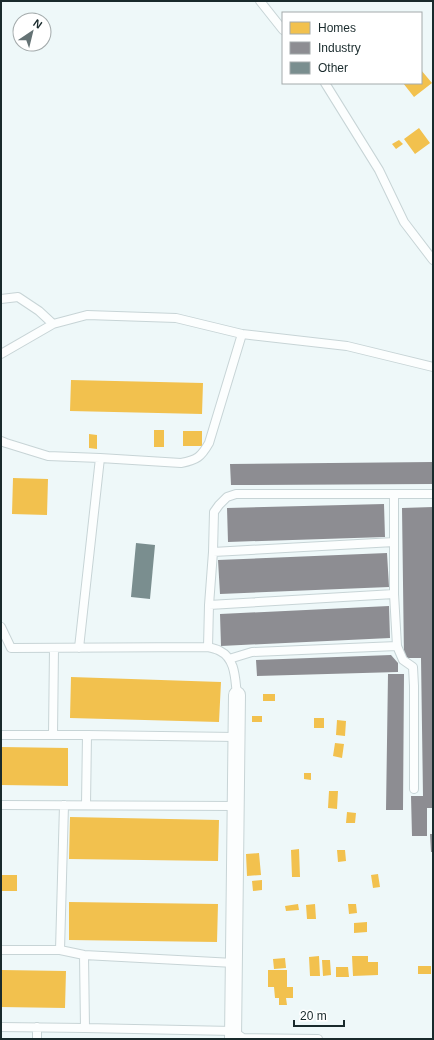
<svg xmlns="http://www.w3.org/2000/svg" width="434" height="1040" font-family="Helvetica,sans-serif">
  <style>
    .homes { fill: #f2c14e }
    .industry { fill: #8d8d92 }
    .building { fill: #7a8e8f }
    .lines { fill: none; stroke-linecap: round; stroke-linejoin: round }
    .lane-casing { stroke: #c7d4d6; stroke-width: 10 }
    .street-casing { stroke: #c7d4d6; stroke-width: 18 }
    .lane { stroke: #fcfefe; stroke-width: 8 }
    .street { stroke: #fcfefe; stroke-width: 16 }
  </style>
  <rect width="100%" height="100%" fill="#eef8f9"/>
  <!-- homes -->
  <path class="homes" d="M421 70 432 83 414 97 403 83H421Z
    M419 128 430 143 415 154 404 139Z
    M399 140 403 144 396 149 392 144Z
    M71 380 203 383 202 414 70 411Z
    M154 430H164V447H154Z
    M183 431H202V446H183Z
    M89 434 97 435V449L89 448Z
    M13 478 48 479 47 515 12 514Z
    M71 677 221 682 219 722 70 718Z
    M263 694H275V701H263Z
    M252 716H262V722H252Z
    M314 718H324V728H314Z
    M337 720 346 721 345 736 336 735Z
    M335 743 344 744 342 758 333 756Z
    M1 747 68 748V786L1 785Z
    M304 773H311V780L304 779Z
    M329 791H338L337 809 328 808Z
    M347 812 356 813 355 823H346Z
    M70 817 219 820 218 861 69 859Z
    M299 849 300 877H292L291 850Z
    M337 850H345L346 861 338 862Z
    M259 853 261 875 247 876 246 854Z
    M378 874 380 887 373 888 371 875Z
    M1 875H17V891H1Z
    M262 880V890L253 891 252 881Z
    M69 902 218 904 217 942 69 940Z
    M298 904 299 910 286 911 285 906Z
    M315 904 316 919H307L306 905Z
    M348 904H356L357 913 349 914Z
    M367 922V932L354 933V923Z
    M319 956 320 976H310L309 957Z
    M352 956H368V962H378V975L353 976Z
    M285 958 286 968 274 969 273 959Z
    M322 960H330L331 975 323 976Z
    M418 966H431V974H418Z
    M336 967H348L349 977H336Z
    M1 970 66 971 65 1008 1 1007Z
    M268 970H287V987H293V998H286L287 1005H279V998H275L274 987H268Z"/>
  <!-- industry -->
  <path class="industry" d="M433 462V484L231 485 230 464Z
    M384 504 385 537 228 542 227 508Z
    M433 507V808H427V836H412L411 796H423L421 658H404L402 508Z
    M387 553 389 587 220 594 218 560Z
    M389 606 390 638 221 646 220 614Z
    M391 655 398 663V672L257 676 256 660Z
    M388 674H404L403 810H386Z
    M430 834H433V852H431Z"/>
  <!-- building -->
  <path class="building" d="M136 543 155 545 150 599 131 597Z"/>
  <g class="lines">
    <defs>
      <path id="lane" d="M260 1 283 30
        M325 83 379 170 404 222 433 260
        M1 299 18 297 39 311 53 324 87 315 176 318 242 334 347 346 433 367
        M1 354 53 324
        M1 441 6 443 48 456 100 458
        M394 494V594L397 646 403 660 413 667 414 686V789
        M213 552 394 542
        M209 605 394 594
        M1 627 11 648 208 647C211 648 217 649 220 651 236 659 235 680 237 695
        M208 647 209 605 213 552 214 512 219 505 227 497 236 494H433
        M79 648 100 458 181 463C197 460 201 457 209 443L242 334
        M229 659 252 652 397 646
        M1 735H87
        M53 735 54 648
        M1 805 235 806
        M86 805 87 735 236 737
        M1 950H60L84 955 234 963
        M60 950 64 805
        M1 1027 85 1028 84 955
        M37 1027V1039
        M85 1028 233 1031 243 1038 318 1039"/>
      <path id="street" d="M233 1039 237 695"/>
    </defs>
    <!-- lane casing -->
    <use href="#lane" class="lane-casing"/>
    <!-- street casing -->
    <use href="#street" class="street-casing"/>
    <!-- lane -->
    <use href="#lane" class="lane"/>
    <!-- street -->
    <use href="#street" class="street"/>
  </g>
  <!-- border -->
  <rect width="434" height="1040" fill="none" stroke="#192a2c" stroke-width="4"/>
  <!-- legend -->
  <rect x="282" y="12" width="140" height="72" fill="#ffffff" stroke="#a3aaab"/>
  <rect x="290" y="22" width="20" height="12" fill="#f2c14e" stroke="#a3aaab"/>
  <text x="318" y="32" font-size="12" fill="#192a2c">Homes</text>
  <rect x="290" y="42" width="20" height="12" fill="#8d8d92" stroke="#a3aaab"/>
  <text x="318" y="52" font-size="12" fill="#192a2c">Industry</text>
  <rect x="290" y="62" width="20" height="12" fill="#7a8e8f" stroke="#a3aaab"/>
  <text x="318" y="72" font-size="12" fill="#192a2c">Other</text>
  <!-- north arrow -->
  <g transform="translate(32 32) rotate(35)"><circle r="19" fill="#ffffff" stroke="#a3aaab"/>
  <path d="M0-3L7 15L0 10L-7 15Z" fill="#647274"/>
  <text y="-6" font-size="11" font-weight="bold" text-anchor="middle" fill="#192a2c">N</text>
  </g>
  <!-- scale -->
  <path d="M294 1020v6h50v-6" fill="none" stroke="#192a2c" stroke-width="2"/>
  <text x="300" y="1020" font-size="12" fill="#192a2c" stroke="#ffffff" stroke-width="3" paint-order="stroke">20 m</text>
</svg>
